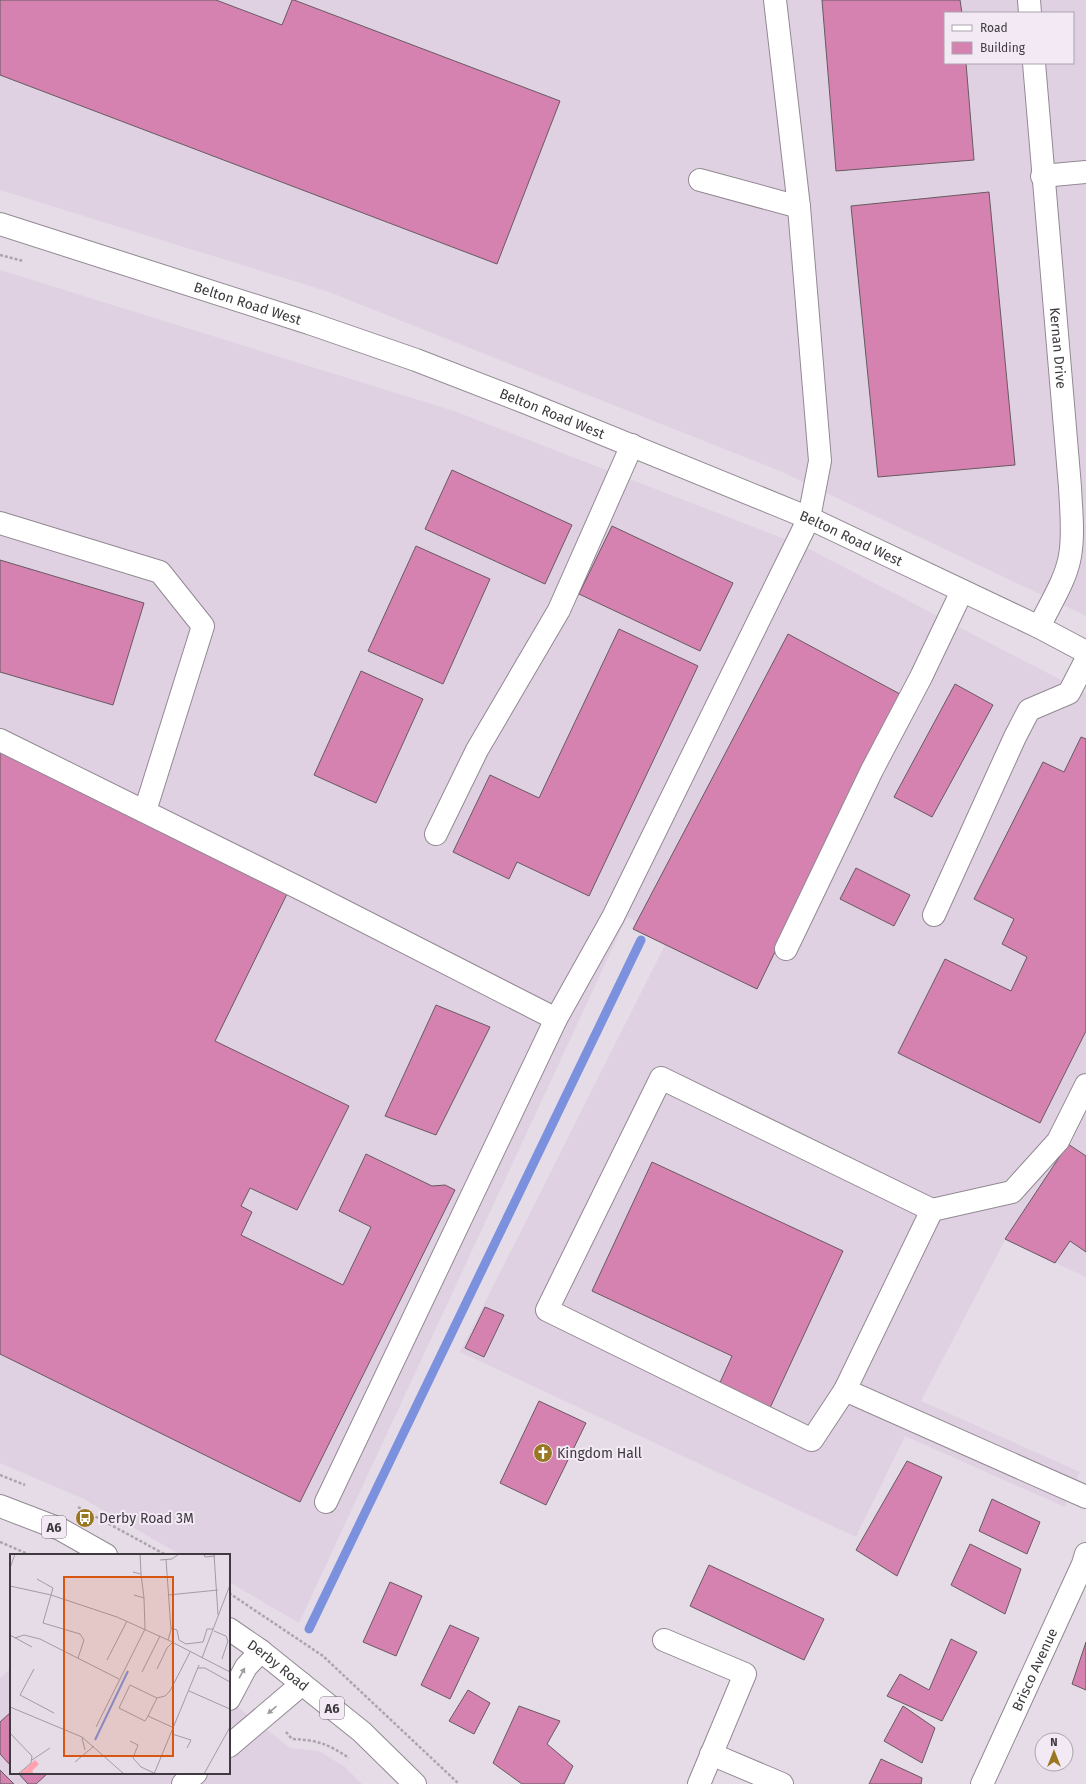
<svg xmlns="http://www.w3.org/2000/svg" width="1086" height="1784" font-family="'Fira Sans',sans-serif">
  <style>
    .built { fill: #e0d1e2; fill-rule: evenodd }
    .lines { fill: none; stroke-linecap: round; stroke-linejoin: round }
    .stream { stroke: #7c91de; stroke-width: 9 }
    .building { fill: #d682b1; stroke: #665a60 }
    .minor-casing { stroke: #928993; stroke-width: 24 }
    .highway-casing { stroke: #928993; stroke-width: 24 }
    .path { stroke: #aba4ac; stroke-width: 2.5; stroke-dasharray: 3 2; stroke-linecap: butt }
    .minor { stroke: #fff; stroke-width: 22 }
    .highway { stroke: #fff; stroke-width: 22 }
    .oneway { fill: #9e9c9f }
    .labels { text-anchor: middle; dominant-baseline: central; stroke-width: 4; stroke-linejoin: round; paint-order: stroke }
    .shield { fill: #f2e9f4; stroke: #746e75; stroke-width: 1 }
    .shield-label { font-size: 13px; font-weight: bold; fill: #3e3a3f }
    .street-label { font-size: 14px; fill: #3e3a3f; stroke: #f2e9f4 }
    .poi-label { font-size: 14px; fill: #3e3a3f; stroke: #f2e9f4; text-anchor: start }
    .inset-river { fill: none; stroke: #7c91de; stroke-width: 2 }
    .inset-road { fill: none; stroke: #a29ba4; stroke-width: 1 }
    .view { fill: #d75611; fill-opacity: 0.15; stroke: #d75611; stroke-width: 2 }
    .inset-edge { fill: none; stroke: #3e3a3f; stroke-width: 2 }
  </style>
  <rect width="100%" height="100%" fill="#e5dce7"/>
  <!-- built -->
  <path class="built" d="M0 0H1086V616L782 472 329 292 0 190ZM945 13H1073V63H945Z
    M0 270 454 411 777 536 811 550 1086 693V1277L1005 1240 921 1401 1080 1472 1065 1507 905 1436 856 1537 460 1352 669 937 627 917 299 1623 229 1582V1555H181L84 1499 0 1463Z
    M11 1668V1773H229V1700L290 1748 319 1751 345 1767 362 1784H0V1678Z"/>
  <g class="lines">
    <!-- stream -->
    <path class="stream" d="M309 1629 641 940"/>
  </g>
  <!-- building -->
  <path class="building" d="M0 0H216L282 25 292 0H294L560 101 497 264 0 75Z
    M822 0H960L962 13H945V63H966L974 160 836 171Z
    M989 192 1015 465 878 477 851 206Z
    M452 470 572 525 545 584 425 529Z
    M612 526 733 583 700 651 579 594Z
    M416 546 490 579 443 684 368 651Z
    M0 560 144 603 113 705 0 672Z
    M619 629 698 666 589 896 517 862 509 879 453 852 490 775 539 798Z
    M788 634 900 694 757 989 633 929Z
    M361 671 423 699 376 803 314 775Z
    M955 684 993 705 932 817 894 797Z
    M1081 737 1086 739V1031L1040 1123 898 1053 945 959 1011 991 1027 957 1002 944 1014 919 974 899 1043 762 1064 772Z
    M0 752 288 892 215 1041 349 1106 297 1210 250 1188 241 1206 252 1212 241 1235 343 1285 371 1227 339 1211 366 1154 432 1186 445 1185 455 1190 300 1502 0 1354Z
    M856 868 910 895 894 926 840 899Z
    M436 1005 490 1027 436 1135 385 1116Z
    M1068 1144 1086 1156V1252L1070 1241 1055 1263 1005 1239Z
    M652 1162 843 1251 769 1410 718 1387 732 1356 592 1291Z
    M485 1307 504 1315 484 1357 465 1348Z
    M539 1401 586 1423 546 1505 500 1483Z
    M907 1461 942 1477 897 1576 856 1550Z
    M992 1499 1040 1522 1027 1554 979 1531Z
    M970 1544 1021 1569 1005 1614 951 1585Z
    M709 1565 824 1619 804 1660 690 1606Z
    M390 1582 422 1596 396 1656 363 1642Z
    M450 1625 479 1638 450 1699 421 1685Z
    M951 1639 977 1652 942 1721 887 1696 900 1674 929 1690Z
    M1086 1642V1690L1072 1684Z
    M468 1690 490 1703 474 1734 449 1721Z
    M519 1706 560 1721 547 1744 573 1766 564 1784H522L493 1763Z
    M903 1706 935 1728 922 1763 884 1741Z
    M11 1712V1766L0 1754V1722Z
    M881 1759 922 1778 921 1784H869Z
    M0 1770 14 1784H0Z
    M18 1773H48L36 1784H28Z"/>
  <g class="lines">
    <defs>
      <g id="minor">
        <path d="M775 0 799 207"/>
        <path d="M1029 0 1030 13"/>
        <path id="s1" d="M1034 63 1070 487C1071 510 1074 533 1070 556 1066 580 1050 604 1039 627"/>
        <path d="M1042 176 1086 172"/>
        <path id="s2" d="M0 224 309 323 416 360 527 403 809 518 1039 627 1086 652"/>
        <path d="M0 523 160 572 203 626 145 811"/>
        <path d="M0 740 307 892 556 1019"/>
        <path d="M436 834 477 750 559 610 632 445"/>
        <path d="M934 915 1015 737 1029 710 1069 693 1086 660"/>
        <path d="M786 949 872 770 921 677 962 591"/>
        <path d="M661 1078 932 1210 845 1390 812 1440 547 1310Z"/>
        <path d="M932 1210 1012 1192 1058 1141 1086 1085"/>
        <path d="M845 1390 1086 1497"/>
        <path d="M326 1502 556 1019 613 917 809 518 820 461 799 207 700 180"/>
        <path d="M664 1640 745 1674 699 1784"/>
        <path d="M229 1699 246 1667 261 1651"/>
        <path d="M229 1746 302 1684"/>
        <path d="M711 1754 782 1784"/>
        <path d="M183 1784 196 1773"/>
        <path id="s3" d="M982 1784 1083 1564 1086 1554"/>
      </g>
      <g id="highway">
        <path d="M0 1506 60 1529 106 1555"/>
        <path id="s4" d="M229 1629 261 1651 362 1732 415 1784"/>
      </g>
    </defs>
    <!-- minor casing -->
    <use href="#minor" class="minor-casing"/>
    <!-- highway casing -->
    <use href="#highway" class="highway-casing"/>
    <!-- path -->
    <path class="path" d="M0 255 23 261
      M0 1475 25 1485
      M78 1507 166 1555
      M0 1542 30 1555
      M229 1593 323 1656 459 1784
      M286 1732 292 1739C318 1740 328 1744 349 1758"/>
    <!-- minor -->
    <use href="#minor" class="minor"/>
    <!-- highway -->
    <use href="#highway" class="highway"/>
  </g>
  <!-- one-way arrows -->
  <defs><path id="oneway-solid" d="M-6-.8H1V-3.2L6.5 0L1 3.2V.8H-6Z"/></defs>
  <g class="oneway">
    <use href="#oneway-solid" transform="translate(242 1673) rotate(-61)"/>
    <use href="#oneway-solid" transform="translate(272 1710) rotate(139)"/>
  </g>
  <!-- icons -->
  <defs>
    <symbol id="church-disc" viewBox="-11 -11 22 22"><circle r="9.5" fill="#9a7722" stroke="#f2e9f4"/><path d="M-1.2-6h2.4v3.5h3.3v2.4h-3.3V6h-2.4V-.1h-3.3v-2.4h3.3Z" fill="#fff"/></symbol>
    <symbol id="bus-disc" viewBox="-11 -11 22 22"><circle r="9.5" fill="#9a7722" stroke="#f2e9f4"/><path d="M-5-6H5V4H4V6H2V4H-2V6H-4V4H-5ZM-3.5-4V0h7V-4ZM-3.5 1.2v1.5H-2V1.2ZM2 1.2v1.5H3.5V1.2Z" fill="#fff"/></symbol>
  </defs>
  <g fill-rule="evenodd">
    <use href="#church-disc" x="532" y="1442" width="22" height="22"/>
    <use href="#bus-disc" x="74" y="1507" width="22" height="22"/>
  </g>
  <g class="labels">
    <!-- shield labels -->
    <g class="shield">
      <rect x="42" y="1516" width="24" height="22" rx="3"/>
      <rect x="320" y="1697" width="24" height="22" rx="3"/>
    </g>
    <g class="shield-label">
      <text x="54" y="1527">A6</text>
      <text x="332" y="1708">A6</text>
    </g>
    <!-- street labels -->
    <g class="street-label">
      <text stroke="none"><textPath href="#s2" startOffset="260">Belton Road West</textPath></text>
      <text stroke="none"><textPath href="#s1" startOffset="286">Kernan Drive</textPath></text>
      <text stroke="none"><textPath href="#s2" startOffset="584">Belton Road West</textPath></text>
      <text stroke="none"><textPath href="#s2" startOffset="908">Belton Road West</textPath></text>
      <text stroke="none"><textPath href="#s4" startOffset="61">Derby Road</textPath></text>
      <text stroke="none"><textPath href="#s3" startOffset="126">Brisco Avenue</textPath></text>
    </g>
    <!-- poi labels -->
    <g class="poi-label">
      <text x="557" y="1453">Kingdom Hall</text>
      <text x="99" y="1518">Derby Road 3M</text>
    </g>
  </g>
  <!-- overview -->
  <g transform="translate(10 1554)">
    <rect width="220" height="220" fill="#e5dce7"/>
    <path d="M25 206 29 210 22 217 24 220H9Z" fill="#ffa1ae"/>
    <path class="inset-river" d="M85 186 118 117"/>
    <path class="inset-road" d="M130 0 131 20M194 0 195 3 205 2M204 0 208 61M156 5 161 76 158 86M150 6 162 5 169 0M0 14 5 0M123 18 131 20 134 44M27 25 43 34 33 69 70 80 74 86 68 104M0 32 41 41 107 63 158 86 220 118M158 41 208 36M161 74 167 76 169 86 176 90 193 88 197 75H204M204 77 216 82 218 87 212 105M0 81 22 93M5 84 14 81 30 85 109 125M192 104 220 31M97 106 117 67M188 114H195L220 128M24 115 10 141 44 159M147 115 157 94 163 88M132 118 150 82M179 137 220 155M147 144 155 142 160 137 180 98M0 153 72 183 114 220M138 162 135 167 109 154 120 131 147 144 138 162 164 174M86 173 135 75 134 44 124 41M0 179 22 202 21 209 8 220M162 180 181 186 177 194M72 184 75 196M120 187 128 191 123 204 131 213 144 219M22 206 40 194M65 208 84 192M144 220 189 111M194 220 220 173"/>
    <path class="view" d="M54 23H163V202H54Z"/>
    <rect width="220" height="220" class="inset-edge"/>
  </g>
  <!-- legend -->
  <rect x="944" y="12" width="130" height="52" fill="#f2e9f4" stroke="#aaa3ac"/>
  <rect x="952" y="25" width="20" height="6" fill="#ffffff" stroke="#aaa3ac"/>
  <text x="980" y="32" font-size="12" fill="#3e3a3f">Road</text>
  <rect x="952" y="42" width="20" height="12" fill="#d682b1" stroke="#aaa3ac"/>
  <text x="980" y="52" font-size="12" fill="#3e3a3f">Building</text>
  <!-- north arrow -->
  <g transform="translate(1054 1752)"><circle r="19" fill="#f2e9f4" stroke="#aaa3ac"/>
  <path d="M0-3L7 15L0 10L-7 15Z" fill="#9a7722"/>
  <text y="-6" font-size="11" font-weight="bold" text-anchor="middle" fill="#3e3a3f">N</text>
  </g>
</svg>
